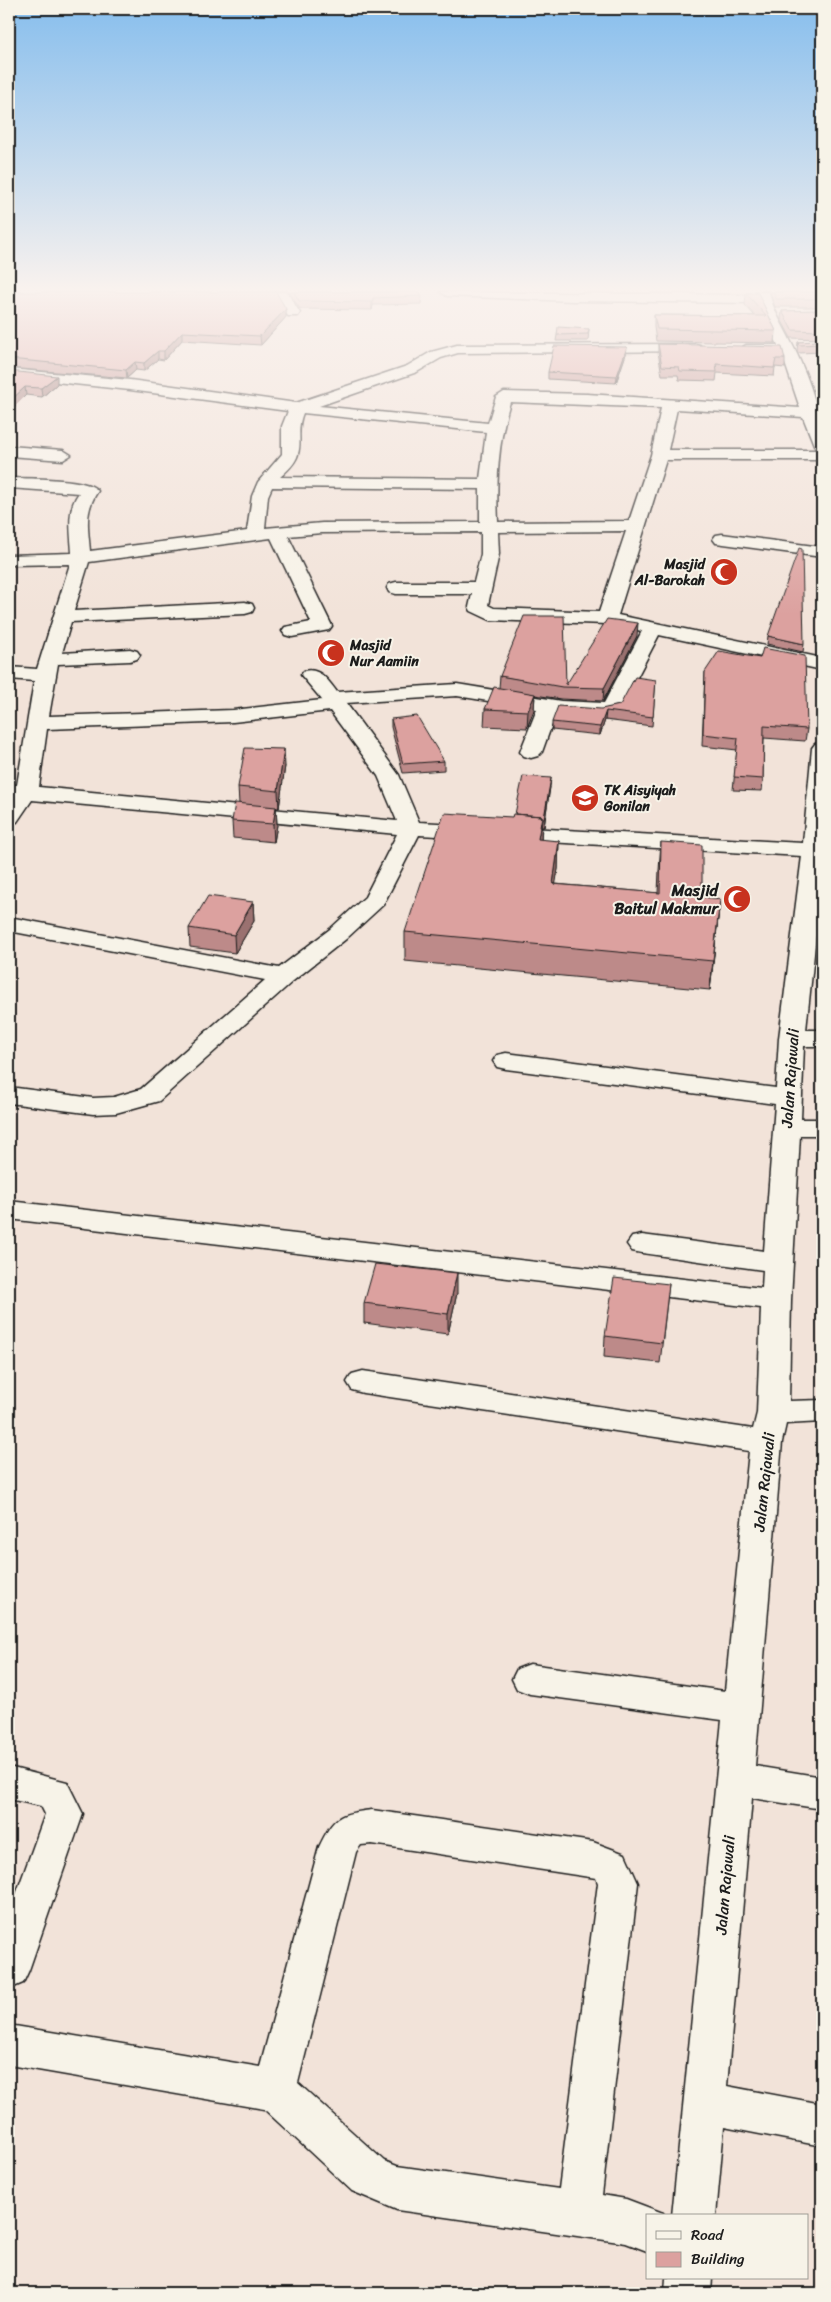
<svg xmlns="http://www.w3.org/2000/svg" width="831" height="2302" font-family="Sriracha,sans-serif">
  <style>
    .lines { fill: none; stroke-linecap: round; stroke-linejoin: round }
    .minor-casing { stroke: #1c1c1c; stroke-width: 3 }
    .minor { fill: #f7f3e8; fill-rule: evenodd }
    .wall { fill: #bd8a89; stroke: #1c1c1c }
    .shaded-wall { fill: #9a716f; stroke: #1c1c1c }
    .building { fill: #dca19f; stroke: #1c1c1c }
    .labels { text-anchor: middle; dominant-baseline: central; stroke-width: 4; stroke-linejoin: round; paint-order: stroke }
    .far-poi-label { font-size: 14px; font-weight: bold; fill: #1c1c1c; stroke: #f7f3e8; text-anchor: start }
    .poi-label { font-size: 16px; font-weight: bold; fill: #1c1c1c; stroke: #f7f3e8; text-anchor: end }
    .street-label { font-size: 16px; fill: #1c1c1c; stroke: #f7f3e8 }
  </style>
  <rect width="100%" height="100%" fill="#f2e3d9"/>
  <filter id="ink" filterUnits="userSpaceOnUse"><feTurbulence type="fractalNoise" baseFrequency=".02" numOctaves="2"/><feDisplacementMap in="SourceGraphic" scale="10" xChannelSelector="R" yChannelSelector="G"/><feConvolveMatrix kernelMatrix="1 2 1 2 8 2 1 2 1" color-interpolation-filters="sRGB"/></filter>
  <g filter="url(#ink)">
    <g class="lines">
      <defs>
        <path id="minor" d="M9 292H22L14 302 9 303Z
          M273 292H287L300 313 298 316H288Z
          M440 292 756 295 755 292H769C773 311 783 325 791 342 809 377 825 420 822 460H666L618 615 822 658V670L659 635 619 712 601 716 556 713 542 752 538 756 531 758 524 756 520 752 537 709 457 696 346 703 399 775 419 822 803 843 812 748 815 744 822 742V878L806 1030H822V1046H804L801 1119H822V1135H800L791 1300 789 1401 822 1400V1422L786 1424 782 1442 755 1766 822 1777V1809L752 1798 727 2086 822 2104V2146L724 2127 716 2216H672L722 1720 530 1694 517 1689 512 1679 517 1669 530 1664 725 1691 749 1451 363 1393 352 1390 347 1382 352 1374 363 1371 753 1429 757 1413 761 1308 9 1219V1201L762 1288 763 1270 642 1253 632 1251 627 1244 632 1237 642 1235 764 1251 775 1104 506 1069 497 1067 493 1061 497 1055 506 1053 776 1088 779 1038 802 856 419 835 383 905 346 939 293 981 159 1101 116 1113 93 1114 9 1103V1087L93 1098 114 1097 141 1089 265 980 9 931V917L279 968 330 929 365 897 397 834 32 800 17 822 9 824V802L12 798 9 797V785H17L34 681 9 679V667L37 669 70 564 9 565V555L72 553C71 533 66 509 79 493L9 488V478C27 479 89 477 98 491 84 512 88 527 90 551L247 531 252 496 258 482 282 454V426L288 411 130 390 9 377V369L130 380 296 403 407 366 431 352 457 345 695 344 700 345 702 348 700 351 458 353 441 358 417 372 319 406 488 423 496 397 504 392 587 394 800 408 782 354 746 353 739 349 746 345H778L758 303 574 301 447 296ZM510 402 661 408 651 455 629 521 498 522C496 481 498 441 510 402ZM677 409 803 417 816 450H668ZM303 413 486 432 480 479 280 477C287 471 296 463 298 454 302 440 296 430 303 413ZM272 487 480 489V522L322 523 265 528 268 496ZM626 531 599 612 494 608 488 605 499 554 498 532ZM481 532V554L474 582H396L389 584 387 588 389 592 396 594H472L469 607 471 611 490 620 607 624 642 631 604 703 561 701 457 684 337 692C328 680 319 667 304 671L301 675 322 700 233 710 49 716 58 664 130 661 137 659 140 655 137 651 130 649 62 653 71 622 245 614 252 612 254 608 252 604 245 602 74 611 89 562 271 538 311 622 285 627 282 631 285 635 292 637 329 630 332 626 288 536 322 533ZM330 711 378 776 397 821 39 787 47 729 233 722Z
          M9 446 63 450 71 455 63 460 9 456Z
          M722 534 822 547V557L716 543 713 539 716 535Z
          M9 1767 67 1782 83 1814 29 1970 23 1983 9 1989V1914L45 1814 41 1806 9 1799Z
          M372 1810 593 1842 625 1854 638 1883 602 2195 626 2199 663 2213 664 2216H647V2251L626 2243 397 2210 352 2191 264 2109 9 2065V2025L260 2067 319 1847C334 1816 338 1814 372 1810ZM372 1844 596 1878 598 1883 559 2189 397 2166 384 2161 298 2083 356 1852 361 1845Z
          M666 2278H712L711 2293H665Z"/>
      </defs>
      <!-- minor casing -->
      <use href="#minor" class="minor-casing"/>
      <!-- minor -->
      <use href="#minor" class="minor"/>
    </g>
    <!-- wall -->
    <path class="wall" d="M289 292H420L422 296 421 304 373 305 372 310 300 309Z
      M770 292H822V307H775Z
      M746 293H758L776 331 775 343 656 341 654 327V315L755 316 745 305Z
      M15 295 286 317 261 345 182 340 164 360 158 359 144 371 136 370 127 378 9 368V298Z
      M822 310V339L791 338 781 319 782 311Z
      M589 329 588 341H556L557 335Z
      M822 341V352L798 353 797 350 798 342Z
      M658 344 785 359V368L775 367 774 376 717 373 716 381 679 380 678 375H662L658 352Z
      M627 347 626 354 616 383 548 379V372Z
      M9 371 57 384 42 397 26 395 12 409 9 408Z
      M637 636 603 701 561 699 535 695 534 710 527 728 484 726 485 709 499 688 500 676 566 685Z
      M768 636 804 644 803 652 767 644Z
      M760 658 807 729 805 741 764 738 763 779 762 791 733 790 737 750 702 746 705 672Z
      M656 680 652 726 605 720 600 735 552 730V722L620 705Z
      M391 719 444 761V770L403 773 391 727Z
      M285 766 279 808H276L277 825 274 842 233 838 232 821 239 804 238 787Z
      M550 787 544 827H542L541 840 559 841 558 869 555 884 658 893 659 870 661 842 702 897 720 899 710 990 405 961V932L512 817Z
      M253 902 254 921 235 953 190 947 189 928Z
      M669 1284 660 1363 604 1357 605 1336Z
      M457 1293 448 1334 364 1323V1303Z"/>
    <!-- shaded-wall -->
    <path class="shaded-wall" d="M373 298V305L372 310V302Z
      M286 309V317L261 345 260 336Z
      M182 332V340L164 360V351Z
      M627 347 626 354 616 383 617 376Z
      M158 351V359L144 371V363Z
      M135 362 136 370 127 378 126 370Z
      M57 376V384L42 397 41 388Z
      M25 387 26 395 12 409 11 400Z
      M638 623 637 636 603 701 604 688Z
      M535 694 534 710 527 728 528 711Z
      M606 711 605 720 600 735V727Z
      M284 749 285 766 279 808 278 791Z
      M551 778 550 787 544 827V818Z
      M276 807 277 825 274 842 273 824Z
      M542 816 541 844 538 839Z
      M559 841 558 869 551 912 553 884Z
      M720 899 717 928 710 990 713 961Z
      M253 902 254 921 235 953 234 935Z
      M457 1273V1293L448 1334V1314Z"/>
    <!-- building -->
    <path class="building" d="M17 292H276L286 309 260 336 182 332 164 351H158L144 363 135 362 126 370 9 359V298L15 295Z
      M294 292H420L422 296 373 298 372 302 299 301Z
      M774 292H822V299H776Z
      M746 293H758L776 331 657 329 654 315 766 316Z
      M822 310V331L792 330 782 311Z
      M558 327 589 329 588 334 557 335Z
      M822 341V344L799 345 798 342Z
      M658 344 782 347 785 359H776L774 368 716 364 717 372 680 371 679 367 662 366Z
      M554 346 627 347 617 376 548 372Z
      M9 371 57 376 41 388 25 387 11 400H9Z
      M799 548 802 549 804 644 768 636Z
      M524 616H564L566 685 607 619 638 623 604 688 562 687 500 676Z
      M763 648 805 656 807 729 764 726 763 779 734 777 738 738 703 734 705 672 719 651 760 658Z
      M635 677 656 680 653 717 606 711 600 727 552 722 558 706 601 709 620 705Z
      M494 687 535 694 528 711 485 709Z
      M417 716 444 761 403 764 391 719Z
      M245 748 284 749 278 791 238 787Z
      M523 776 551 778 544 818H542V816L515 814Z
      M235 803 276 807 273 824 232 821Z
      M444 813 512 817 513 814 542 816 538 839 559 841 553 884 660 893 661 842 702 845V897L720 899 713 961 405 932Z
      M208 896 253 902 234 935 189 928Z
      M375 1264 457 1273 448 1314 364 1303Z
      M614 1278 669 1284 662 1343 605 1336Z"/>
  </g>
  <!-- sky -->
  <linearGradient id="sky" x2="0" y2="1"><stop stop-color="#87beed"/><stop offset="0.47" stop-color="#f9f2ee"/><stop offset="1" stop-color="#f9f2ee" stop-opacity="0"/></linearGradient>
  <rect width="831" height="615" fill="url(#sky)"/>
  <!-- icons -->
  <defs>
    <symbol id="mosque-disc" viewBox="-11 -11 22 22"><circle r="9.5" fill="#c8321e" stroke="#f7f3e8"/><path d="M3.5-4.9A6 6 0 1 0 3.5 4.9A5 5 0 1 1 3.5-4.9Z" fill="#fff"/></symbol>
    <symbol id="school-disc" viewBox="-11 -11 22 22"><circle r="9.5" fill="#c8321e" stroke="#f7f3e8"/><path d="M0-5L7-2L0 1L-7-2ZM-4 1L0 2.5L4 1V4Q0 6-4 4Z" fill="#fff"/></symbol>
  </defs>
  <g fill-rule="evenodd">
    <use href="#mosque-disc" x="708" y="556" width="32" height="32"/>
    <use href="#mosque-disc" x="315" y="637" width="32" height="32"/>
    <use href="#school-disc" x="569" y="782" width="32" height="32"/>
    <use href="#mosque-disc" x="721" y="883" width="32" height="32"/>
  </g>
  <g class="labels">
    <!-- far-poi labels -->
    <g class="far-poi-label">
      <text x="705" y="564" text-anchor="end">Masjid<tspan x="705" dy="16">Al-Barokah</tspan></text>
      <text x="350" y="645">Masjid<tspan x="350" dy="16">Nur Aamiin</tspan></text>
      <text x="604" y="790">TK Aisyiyah<tspan x="604" dy="16">Gonilan</tspan></text>
    </g>
    <!-- poi labels -->
    <g class="poi-label">
      <text x="718" y="890">Masjid<tspan x="718" dy="18">Baitul Makmur</tspan></text>
    </g>
    <!-- street labels -->
    <g class="street-label">
      <text transform="translate(790 1078) rotate(-86)">Jalan Rajawali</text>
      <text transform="translate(764 1482) rotate(-84)">Jalan Rajawali</text>
      <text transform="translate(725 1885) rotate(-85)">Jalan Rajawali</text>
    </g>
  </g>
  <!-- margin -->
  <rect width="831" height="2302" fill="none" stroke="#f7f3e8" stroke-width="30"/>
  <rect x="15" y="15" width="801" height="2272" fill="none" stroke="#1c1c1c" stroke-width="2" filter="url(#ink)"/>
  <!-- legend -->
  <rect x="646" y="2214" width="162" height="65" fill="#f7f3e8" stroke="#9f9d96"/>
  <rect x="656" y="2231" width="25" height="8" fill="#f7f3e8" stroke="#9f9d96"/>
  <text x="691" y="2240" font-size="15" fill="#1c1c1c">Road</text>
  <rect x="656" y="2252" width="25" height="15" fill="#dca19f" stroke="#9f9d96"/>
  <text x="691" y="2264" font-size="15" fill="#1c1c1c">Building</text>
</svg>
